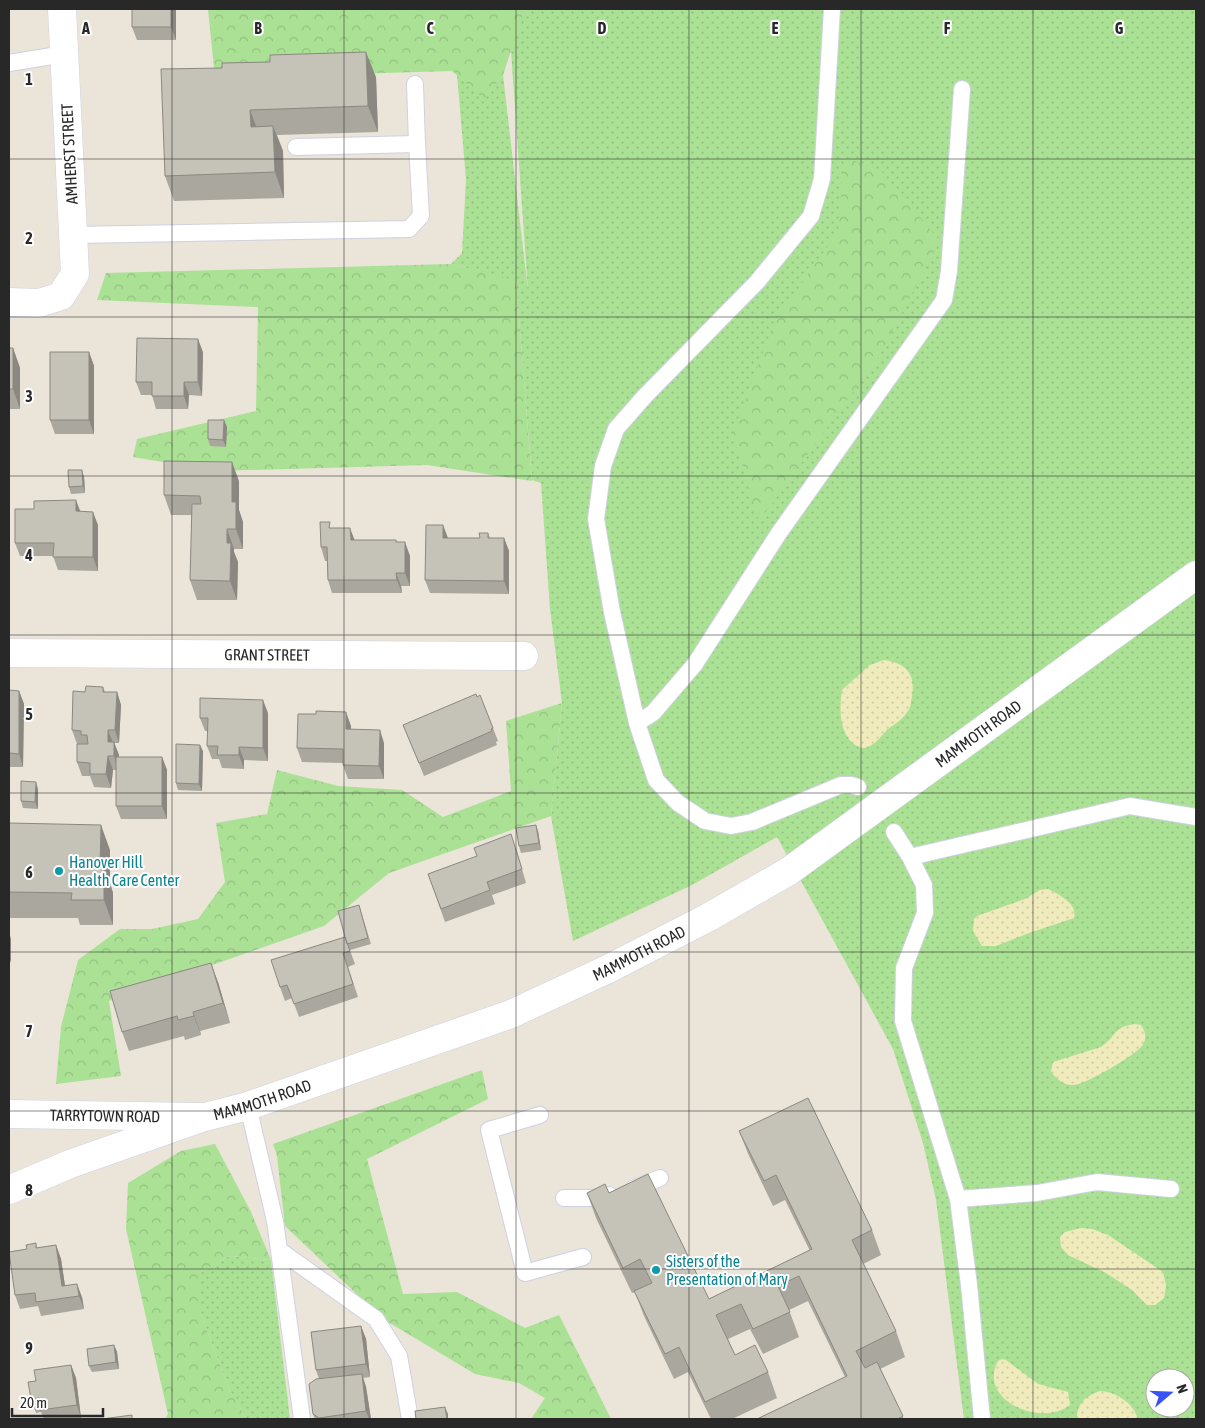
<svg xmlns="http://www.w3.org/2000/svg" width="1205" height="1428" font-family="'Asap Condensed',sans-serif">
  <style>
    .grass { fill: url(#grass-dots); fill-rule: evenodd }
    .forest { fill: url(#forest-crowns) }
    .sand { fill: url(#sand-dots) }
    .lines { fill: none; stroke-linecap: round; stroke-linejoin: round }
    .lane-casing { stroke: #cfd1e1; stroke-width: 18 }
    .street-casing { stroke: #cfd1e1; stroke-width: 29 }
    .secondary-casing { stroke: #cfd1e1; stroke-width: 29 }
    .lane { stroke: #fff; stroke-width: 16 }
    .street { stroke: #fff; stroke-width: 28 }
    .secondary { stroke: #fff; stroke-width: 28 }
    .wall { fill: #a9a79e }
    .shaded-wall { fill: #8a8881 }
    .building { fill: #c5c2b8; stroke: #8a8881 }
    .grid { fill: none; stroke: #282828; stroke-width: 1; stroke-opacity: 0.55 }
    .culture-dot { fill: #0f9aa8; stroke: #fff; stroke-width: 2 }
    .labels { text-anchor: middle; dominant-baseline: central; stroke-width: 4; stroke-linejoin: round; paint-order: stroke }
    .street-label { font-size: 16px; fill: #282828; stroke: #fff }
    .culture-label { font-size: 16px; fill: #0d838f; stroke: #fff; text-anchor: start }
    .grid-label { font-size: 16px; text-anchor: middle; font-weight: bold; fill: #282828; stroke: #fff; stroke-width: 4; stroke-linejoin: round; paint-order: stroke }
  </style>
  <defs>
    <pattern id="grass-dots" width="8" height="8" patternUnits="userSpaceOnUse" patternTransform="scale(1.25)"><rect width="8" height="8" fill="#abe195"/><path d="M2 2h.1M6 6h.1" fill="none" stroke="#93c180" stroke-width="1.8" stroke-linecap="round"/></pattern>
    <pattern id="forest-crowns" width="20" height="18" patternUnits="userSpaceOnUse" patternTransform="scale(1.25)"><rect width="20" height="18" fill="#abe195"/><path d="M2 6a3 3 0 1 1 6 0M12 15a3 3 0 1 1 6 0" fill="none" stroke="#93c180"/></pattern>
    <pattern id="sand-dots" width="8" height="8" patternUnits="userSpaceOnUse" patternTransform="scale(1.25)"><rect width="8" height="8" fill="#f0ebbc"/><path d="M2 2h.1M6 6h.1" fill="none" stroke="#cecaa2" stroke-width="1.8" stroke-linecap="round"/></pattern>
  </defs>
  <rect width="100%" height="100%" fill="#eae4d9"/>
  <!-- grass -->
  <path class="grass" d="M508 9H1196V1419H964L936 1200 923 1143 893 1049 777 837 692 885 573 941 551 816 562 703 550 609 541 483 532 480 516 281 451 264 462 253 466 179 457 75 484 98 503 75 528 291ZM1155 1378H1185V1408H1155Z
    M229 1256 271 1260 290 1419H247L230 1391 200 1312V1273Z"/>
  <!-- forest -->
  <path class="forest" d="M208 9H525L503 75 484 99 452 71 215 78Z
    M850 9H957L958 12 850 11Z
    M844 157 881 171 940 241 878 358 759 521 733 435 774 322 838 232Z
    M451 264 516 280 532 481 427 465 216 471 133 457 137 439 256 411 258 307 97 300 106 273Z
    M562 703 551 816 389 873 324 926 109 1001 121 1076 56 1084 61 1027 78 960 120 929H152L198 919 225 882 216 823 267 814 277 770 338 786 402 790 443 817 511 791 506 721Z
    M482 1070 488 1099 367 1159 403 1294 457 1292 525 1328 559 1315 611 1419H531L545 1398 519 1383 475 1374 383 1319 285 1226 277 1156 273 1144Z
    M215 1144 251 1212 271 1260 229 1256 200 1273V1312L230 1391 247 1419H165L168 1414 126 1229 128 1183 181 1151Z"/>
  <!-- sand -->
  <path class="sand" d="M884 660C905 663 916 673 912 696 911 701 911 707 908 711 903 719 895 724 888 729 882 735 876 744 868 747 865 749 861 748 857 746 839 736 839 708 842 690L870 665Z
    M1048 889C1060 895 1078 904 1074 918L1029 933 996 946H982L973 931 974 919 977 916 1025 899 1040 890Z
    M1135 1024 1141 1025C1146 1032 1147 1039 1142 1046 1134 1056 1086 1084 1074 1085 1064 1086 1057 1079 1051 1072L1053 1062 1101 1047C1117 1036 1113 1027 1135 1024Z
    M1081 1228 1092 1229 1108 1235 1163 1272 1166 1286 1164 1298 1155 1305H1147L1132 1290 1106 1273 1068 1255 1061 1247 1060 1237 1065 1232Z
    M1002 1359 1006 1360 1038 1384 1068 1392 1070 1405C1040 1428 977 1399 998 1361Z
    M1100 1391C1117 1392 1133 1403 1138 1419H1077C1077 1403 1086 1396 1100 1391Z"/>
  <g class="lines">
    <defs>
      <path id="lane" d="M832 9 822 179 811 216 757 282 645 396 616 429 603 466 596 519 612 612 637 723 656 780 678 803 705 821 731 826 752 822 841 785H851L858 787
        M9 63 64 54
        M415 84 417 144
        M74 235 409 229 421 216 417 144 296 147
        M637 723 653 713 695 664 779 533 944 300 949 271 962 89
        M894 832 910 857 1130 806 1196 817
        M910 857 924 885 925 913 904 968 903 1021 958 1199
        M248 1106 275 1221 302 1419
        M540 1115 489 1130 525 1273 583 1257
        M633 1189 660 1178
        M564 1198H594L609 1195
        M279 1250 376 1319 399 1356 410 1419
        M982 1419 969 1285 958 1199 1037 1193 1097 1182 1171 1189"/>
      <g id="street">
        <path d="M9 302 39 303 61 296 75 274 62 9"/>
        <path id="s1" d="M9 653 524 656"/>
        <path id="s2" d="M9 1114 199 1117"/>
      </g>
      <g id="secondary">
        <path id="s3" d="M9 1190 70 1164 201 1118 248 1106 511 1014 608 969 709 917 789 871 1196 575"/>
      </g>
    </defs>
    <!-- lane casing -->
    <use href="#lane" class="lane-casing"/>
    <!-- street casing -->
    <use href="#street" class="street-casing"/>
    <!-- secondary casing -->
    <use href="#secondary" class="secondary-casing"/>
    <!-- lane -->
    <use href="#lane" class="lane"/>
    <!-- street -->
    <use href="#street" class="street"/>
    <!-- secondary -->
    <use href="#secondary" class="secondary"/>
  </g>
  <!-- wall -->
  <path class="wall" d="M176 9V40H137L132 27Z
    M222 68 376 77 378 132 277 135 283 151 284 198 174 201 165 176Z
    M9 348H13L20 368V409H9Z
    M89 352 94 366V434H55L50 420Z
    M203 352 202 396 189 395 188 409H156L152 395H141L136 382Z
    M227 427 226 447 210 446 208 439Z
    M84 477 85 493 71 494 69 487Z
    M239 481V510L243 522V549H234V552L238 562 237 600H197L190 580 192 515H171L164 495Z
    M80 511 98 525V571L58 570 53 556H20L15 543Z
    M443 525 447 538H480L488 533 490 538H504L509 551V594L430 593 425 580Z
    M332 528 355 540H396L397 542 410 556V586H401L402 593H332L328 580 327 561H325L321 547Z
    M103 687 105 692H117L121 705 119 743H114L119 755V757H162L167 770V819H121L116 806V770H113L111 788 94 787 90 776H82L77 762V744L72 730 85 692Z
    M9 690 19 691 24 704 23 767H9Z
    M477 697 493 728 498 741 496 742 497 745 424 776 403 725Z
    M268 713V761L244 760V769L222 768 219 759H212L207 746 208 731H205L200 718Z
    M351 726V729L384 743V779H348L343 765V763L302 762 297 748Z
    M203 751 202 791 178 790 176 783Z
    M38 789V809L23 808 21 801Z
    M9 823 110 850V883L113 893V925H80L78 918H9Z
    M538 831 541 850 521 853 519 846Z
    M516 848 526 883 492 895 495 904 445 922 428 874Z
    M359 905 371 944 350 950 347 944Z
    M345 937 355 964 348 967 358 997 299 1017 292 998 285 1001 280 987Z
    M218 982 230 1023 200 1031 201 1035 185 1040 184 1036 129 1051 122 1032Z
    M739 1131 872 1230 881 1255 863 1264 896 1331 905 1357 880 1369 904 1419H757L845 1377 808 1301 789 1310 799 1337 763 1354 750 1329 728 1339 735 1355 768 1372 777 1398 732 1419H711L688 1372 674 1379 644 1316 635 1292 632 1293 596 1218 587 1193H609L709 1299 810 1251 785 1200 773 1206 749 1156Z
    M36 1243 37 1248 56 1245 61 1259 65 1286 82 1297 84 1309 41 1316 38 1306 20 1309 15 1295 27 1249Z
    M361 1326 366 1339 370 1377 363 1378 366 1387 371 1419H315L313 1414 319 1379 316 1370Z
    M114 1345 117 1352 119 1369 92 1372 89 1366Z
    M71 1365 76 1378 81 1418 73 1419H44L41 1412 36 1413 31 1399 36 1381Z"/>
  <!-- shaded-wall -->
  <path class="shaded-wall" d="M171 9H176V40L171 27Z
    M366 52 376 77 378 132 368 106Z
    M250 110 260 136 251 127Z
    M273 126 283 151 284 198 275 172Z
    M198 339 203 352 202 396 198 382Z
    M13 348 20 368V409L13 389Z
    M89 352 94 366V434L89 420Z
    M184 382 189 395 188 409 184 396Z
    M224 420 227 427 226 447 223 440Z
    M232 462 239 481V510L243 522V549L236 529 232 502Z
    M82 470 84 477 85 493 83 486Z
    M76 500 81 513 76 511Z
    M93 512 98 525V571L93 557Z
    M443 525 448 538H443Z
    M350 528 355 541 351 540Z
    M227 529 234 549V552L238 562 237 600 230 581 227 543Z
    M504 538 509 551V594L504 581Z
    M405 542 410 556V586L405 573Z
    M396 573 401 586 402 593 397 580Z
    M19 691 24 704 23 767 19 754Z
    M117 692 121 705 119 743 115 730Z
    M263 700 268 713V761L263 748Z
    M346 712 351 726V743L346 729Z
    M108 730 113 743 108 742Z
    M380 730 384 743V779L379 766Z
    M114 742 119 755 118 770 114 756Z
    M200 745 203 751 202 791 199 784Z
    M239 747 244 760V769L239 755Z
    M108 756 113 770 111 788 106 774Z
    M162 757 167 770V819L162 806Z
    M36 782 38 789V809L35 802Z
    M101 825 110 850V883L113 893V925L104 900 100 867Z
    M536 825 538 831 541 850 539 843Z
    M9 932 11 939V963L9 957Z
    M211 963 218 982 230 1023 223 1003Z
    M193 1012 200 1031 201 1035 194 1016Z
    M56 1245 61 1259 67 1299 62 1286Z
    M77 1284 82 1297 84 1309 79 1296Z
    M361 1326 366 1339 370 1377 366 1364Z
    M114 1345 117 1352 119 1369 116 1362Z
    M71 1365 76 1378 81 1418 77 1405Z
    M362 1374 366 1387 371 1419H369L366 1411Z
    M445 1407 448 1414V1419H447Z"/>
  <!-- building -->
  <path class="building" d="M132 9H171V27H132Z
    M366 52 368 106 250 110 251 127 273 126 275 172 165 176 161 69 222 68V63L270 62V55Z
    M137 338 198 339V382H184V396H152V382H136Z
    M9 348H13V389H9Z
    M50 352H89V420H50Z
    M208 420H224L223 440 208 439Z
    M164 461 232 462V502H236V529H227V543H231L230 581 190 580 192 504H201L200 496 164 495Z
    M68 470H82L83 486 69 487Z
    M76 500V511L93 512V557H53L54 543H15V509H34V501Z
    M320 522H330L329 528H350L351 540H396V542H405V573H396L397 580H328L327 547H321Z
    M426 525H443V538H480L479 533H488V538H504V581L425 580Z
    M86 686 103 687V692H117L115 730H108V742H114V756H108L106 774H90V763L77 762V744H88L87 735H81V731L72 730 73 691 85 692Z
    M9 690 19 691V754L9 753Z
    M476 694 477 697 480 695 493 728 491 729 492 731 419 763 403 725Z
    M200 698 263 700V748L239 747V755H217L218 746H207L208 718H200Z
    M316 711 346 712V729L380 730 379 766 343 765V749L297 748 298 714H316Z
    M176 744 200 745 199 784 176 783Z
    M116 757H162V806H116Z
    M21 781 36 782 35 802 21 801Z
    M9 823 101 825 100 867H104V900H71L72 893 9 892Z
    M536 825 539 843 519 846 516 828Z
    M511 834 522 869 487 882 490 890 441 909 428 874 477 856 474 848Z
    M359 905 368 938 347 944 338 911Z
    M345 937 350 951 343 953 353 984 294 1004 287 985 280 987 271 960Z
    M211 963 223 1003 193 1012 194 1016 178 1020 177 1016 122 1032 110 991Z
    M808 1098 872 1230 852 1240 896 1331 856 1351 865 1368 877 1362 903 1416 898 1419H757L847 1376 799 1276 778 1286 790 1312 753 1329 741 1304 716 1315 735 1355 755 1345 768 1372 705 1402 679 1347 665 1354 634 1291 652 1283 640 1259 623 1268 587 1193 605 1184 609 1193 648 1174 709 1299 812 1249 776 1175 764 1181 739 1131Z
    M36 1243V1248L56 1245 62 1286 77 1284 79 1296 36 1302 35 1293 15 1295 9 1252 27 1249 26 1245Z
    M361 1326 366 1364 316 1370 311 1332Z
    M114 1345 116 1362 89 1366 87 1349Z
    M71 1365 77 1405 40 1410 39 1398 31 1399 28 1382 36 1381 34 1370Z
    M362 1374 366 1411 319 1418 313 1414 309 1384 316 1379Z
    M445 1407 447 1419H416L415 1411Z
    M132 1415V1419H102Z"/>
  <!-- grid -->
  <path class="grid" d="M172 9V1419M344 9V1419M516 9V1419M689 9V1419M861 9V1419M1033 9V1419M9 159H1196M9 317H1196M9 476H1196M9 635H1196M9 793H1196M9 952H1196M9 1111H1196M9 1269H1196"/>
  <!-- markers -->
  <g class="culture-dot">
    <circle cx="59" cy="871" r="5"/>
    <circle cx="656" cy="1270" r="5"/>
  </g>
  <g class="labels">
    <!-- street labels -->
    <g class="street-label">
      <text transform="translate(69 154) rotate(-93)">AMHERST STREET</text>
      <text stroke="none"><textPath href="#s1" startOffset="258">GRANT STREET</textPath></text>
      <text stroke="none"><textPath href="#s3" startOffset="1079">MAMMOTH ROAD</textPath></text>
      <text stroke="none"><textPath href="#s3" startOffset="674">MAMMOTH ROAD</textPath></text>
      <text stroke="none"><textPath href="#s3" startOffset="269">MAMMOTH ROAD</textPath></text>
      <text stroke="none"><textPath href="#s2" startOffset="96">TARRYTOWN ROAD</textPath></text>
    </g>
    <!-- culture labels -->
    <g class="culture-label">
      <text x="69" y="862">Hanover Hill<tspan x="69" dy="18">Health Care Center</tspan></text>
      <text x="666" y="1261">Sisters of the<tspan x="666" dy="18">Presentation of Mary</tspan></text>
    </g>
  </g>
  <g class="grid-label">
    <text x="86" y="34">A</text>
    <text x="258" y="34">B</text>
    <text x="430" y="34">C</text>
    <text x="602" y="34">D</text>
    <text x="775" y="34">E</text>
    <text x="947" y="34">F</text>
    <text x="1119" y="34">G</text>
    <text x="29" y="85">1</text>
    <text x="29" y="244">2</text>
    <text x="29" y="402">3</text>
    <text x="29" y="561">4</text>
    <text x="29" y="720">5</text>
    <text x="29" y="878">6</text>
    <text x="29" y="1037">7</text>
    <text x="29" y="1196">8</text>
    <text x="29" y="1354">9</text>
  </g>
  <!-- border -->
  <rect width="1205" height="1428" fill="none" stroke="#282828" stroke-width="20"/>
  <!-- north arrow -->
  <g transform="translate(1170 1393) rotate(71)"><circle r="24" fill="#ffffff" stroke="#a9a9a9"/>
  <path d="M0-4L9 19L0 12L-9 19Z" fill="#3952f8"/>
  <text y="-8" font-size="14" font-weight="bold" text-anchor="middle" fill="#282828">N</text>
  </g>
  <!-- scale -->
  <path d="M12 1408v8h91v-8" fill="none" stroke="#282828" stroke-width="2.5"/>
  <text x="20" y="1408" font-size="15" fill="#282828" stroke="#ffffff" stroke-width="4" paint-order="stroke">20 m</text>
</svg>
